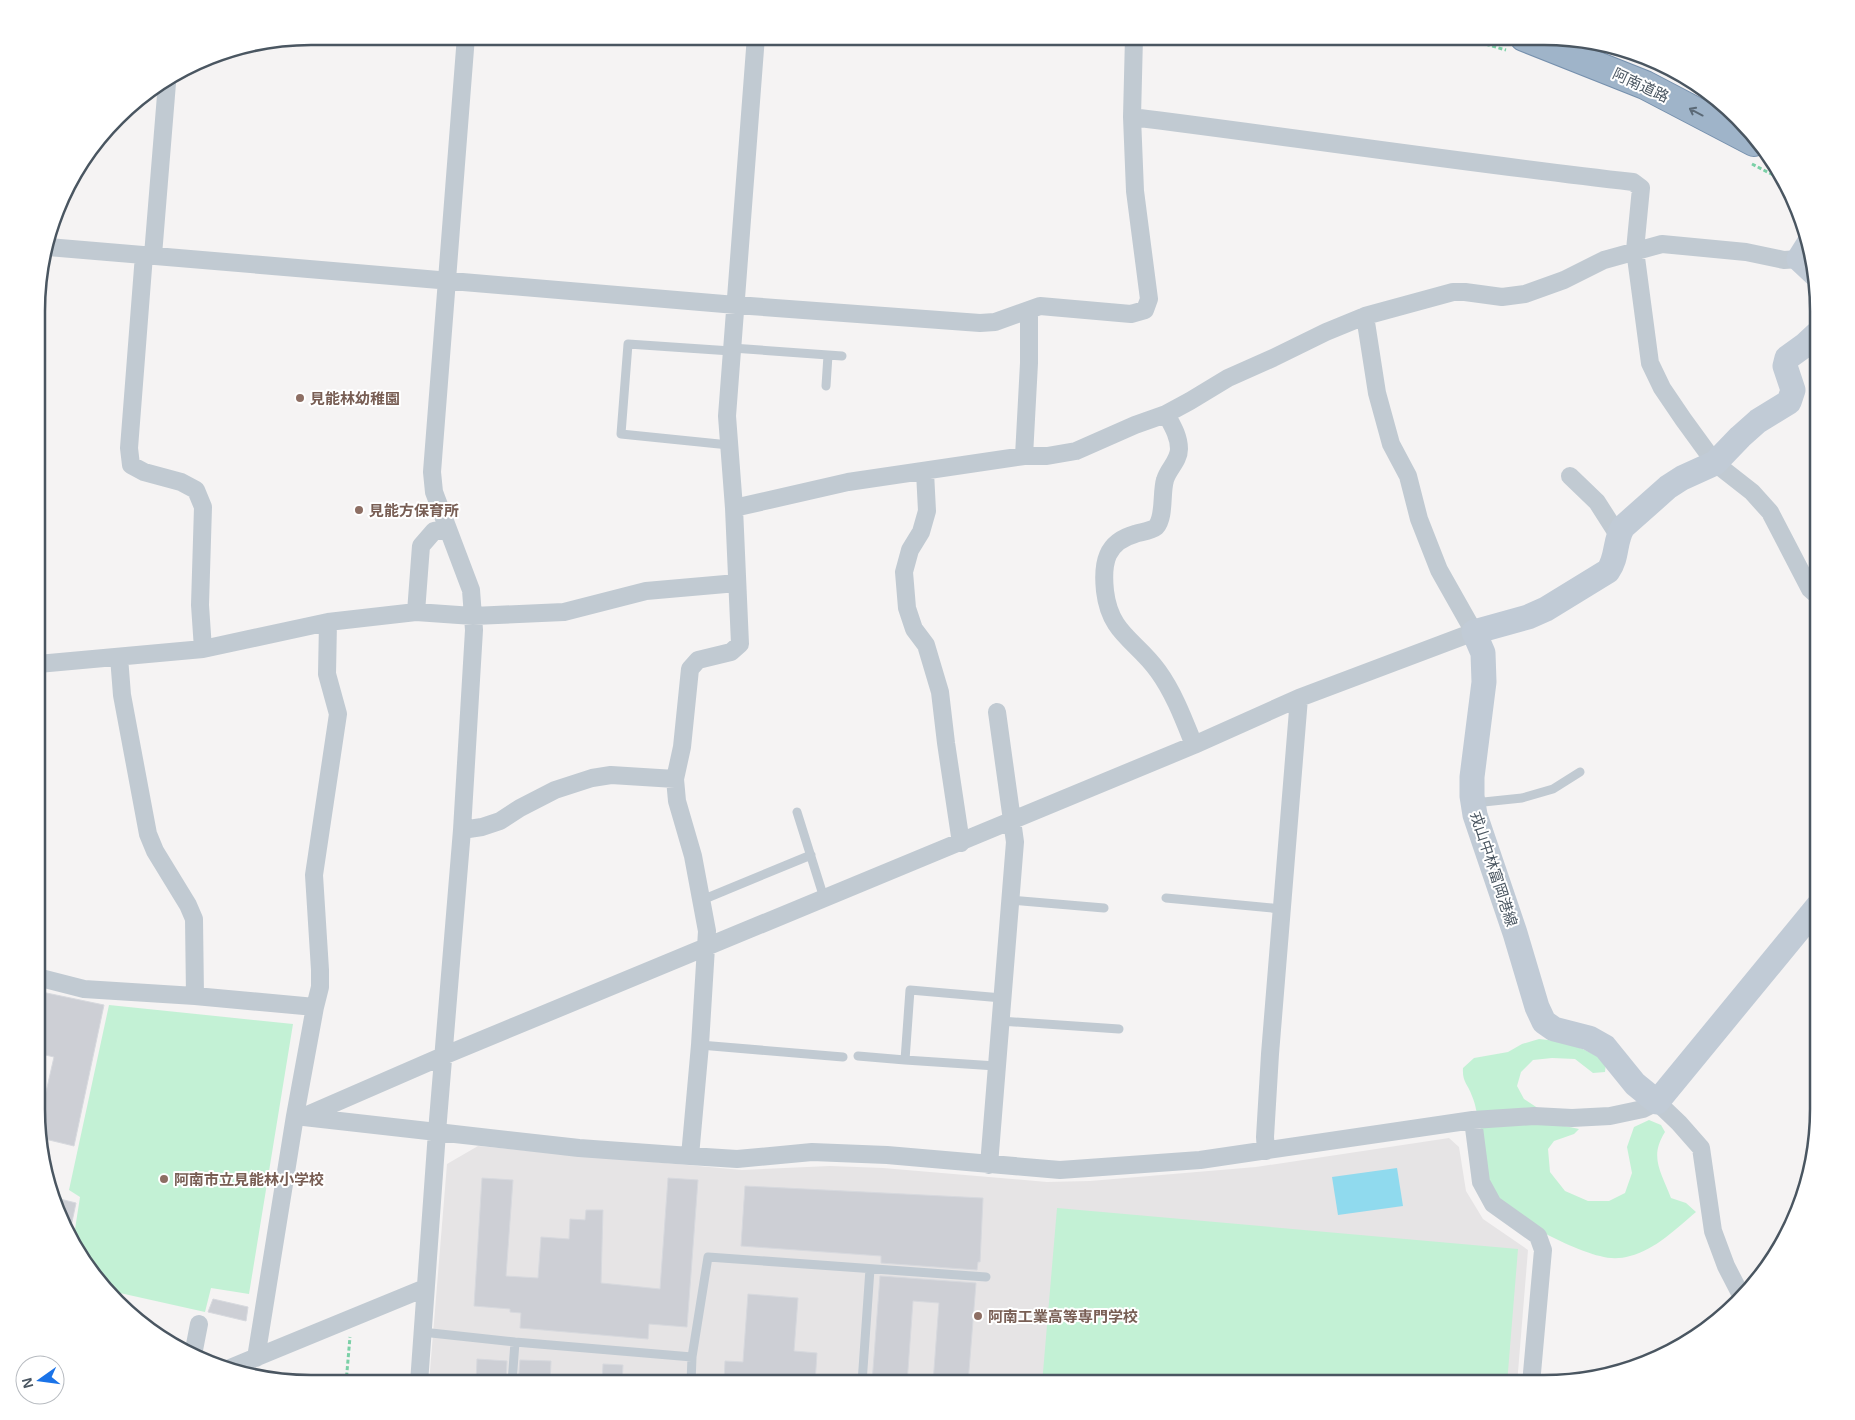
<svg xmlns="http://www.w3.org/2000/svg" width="1855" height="1420" font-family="Helvetica,'Noto Sans JP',sans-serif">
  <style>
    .education { fill: #e6e4e5 }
    .green { fill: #c3f1d5 }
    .water { fill: #90daee }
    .building { fill: #cdcfd5; stroke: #d7d9de }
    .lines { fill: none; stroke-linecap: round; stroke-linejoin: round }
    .trunk-casing { stroke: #7690ad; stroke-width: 30 }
    .path { stroke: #7ad0a6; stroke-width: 3; stroke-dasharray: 4 2.5; stroke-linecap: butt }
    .service { stroke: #c1cad2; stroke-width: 9 }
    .minor { stroke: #c1cad2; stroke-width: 18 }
    .secondary { stroke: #c1cbd6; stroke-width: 25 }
    .trunk { stroke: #9fb4c9; stroke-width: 28 }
    .oneway { stroke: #5b6976 }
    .education-dot { fill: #8d6e63; stroke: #fff; stroke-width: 2 }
    .labels { text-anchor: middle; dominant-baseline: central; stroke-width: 4; stroke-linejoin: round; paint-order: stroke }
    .street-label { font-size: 15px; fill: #4a5661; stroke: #fff }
    .education-label { font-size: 15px; font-weight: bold; fill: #785e54; stroke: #fff; text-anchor: start }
    .rim { fill: none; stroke: #4a5661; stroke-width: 2.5 }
  </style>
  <rect width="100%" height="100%" fill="#f5f3f3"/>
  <!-- education -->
  <path class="education" d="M1449 1138 1459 1147 1466 1191 1483 1219 1528 1250 1517 1384 429 1383 447 1164 478 1146 742 1170 830 1166 883 1168 1047 1182 1090 1181 1256 1167Z"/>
  <!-- green -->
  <path class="green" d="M109 1005 293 1024 249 1294 211 1288 205 1312 111 1291 73 1242 80 1197 69 1190Z
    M1539 1039C1564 1041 1586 1048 1606 1062L1605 1072 1593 1073 1575 1059 1552 1058 1533 1060 1521 1072 1517 1086 1524 1099 1565 1126 1579 1129 1574 1134 1554 1141 1548 1149 1550 1172 1565 1191 1588 1201H1609L1625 1193 1632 1173 1627 1147 1634 1127 1649 1120 1661 1125 1665 1132C1649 1157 1661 1172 1671 1198L1686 1203 1696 1212C1677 1228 1655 1250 1630 1256 1620 1259 1610 1259 1600 1256 1571 1249 1508 1218 1493 1193 1486 1180 1484 1142 1480 1126 1477 1116 1476 1105 1472 1096 1468 1084 1462 1082 1463 1068L1474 1058 1508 1052 1522 1044Z
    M1057 1208 1518 1249 1507 1384H1042Z"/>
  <!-- water -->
  <path class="water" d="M1397 1168 1403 1206 1338 1215 1332 1177Z"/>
  <!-- building -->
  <path class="building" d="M37 991 104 1005 74 1146 45 1139 47 1130 37 1127V1104L43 1105 54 1057 37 1053Z
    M482 1178 513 1180 506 1276 538 1278 541 1237 569 1239 570 1219 585 1220 586 1210H603L601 1283 660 1289 668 1178 698 1180 687 1327 649 1324 648 1339 520 1328 521 1313 510 1312V1309L474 1306Z
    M745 1186 983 1198 980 1262H978L977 1270 881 1263V1256L741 1246Z
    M56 1198 76 1203 69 1236 65 1231Z
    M880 1276 976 1283 968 1383H933L939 1303 913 1301 907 1383H872Z
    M748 1294 798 1298 794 1351 817 1353 815 1383H724L725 1361 743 1362Z
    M213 1299 248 1307 246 1321 208 1312Z
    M477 1359 507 1361 506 1383H476Z
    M520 1360 551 1361 550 1383H518Z
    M603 1364 623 1365 622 1383H602Z"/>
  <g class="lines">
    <defs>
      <path id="trunk" d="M1524 37 1645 85 1754 142"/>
    </defs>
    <!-- trunk casing -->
    <use href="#trunk" class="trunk-casing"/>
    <!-- path -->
    <path class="path" d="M1461 37 1506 50
      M1752 164 1783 180
      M1786 184 1796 217
      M346 1383 350 1337"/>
    <!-- service -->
    <path class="service" d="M732 348 842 356
      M826 386 828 355
      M729 445 621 434 628 344 731 351
      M1474 803 1522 798 1553 789 1580 772
      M38 810V802
      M797 812 824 898
      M1166 898 1282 909
      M702 900 811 855
      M1010 900 1104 908
      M1000 1021 1119 1029
      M700 1045 843 1057
      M858 1056 905 1060 910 990 1002 998
      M905 1060 996 1066
      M422 1332 515 1342 692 1357 691 1383
      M692 1357 708 1257 986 1277
      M512 1383 515 1342
      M862 1383 870 1269"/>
    <!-- minor -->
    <path class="minor" d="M1132 117C1299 138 1466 163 1633 182L1641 188 1635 250 1650 363 1662 388 1683 419 1715 463 1752 492 1770 512 1810 589 1819 597
      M48 247 736 305 980 323 995 322 1040 306 1131 314 1145 310 1149 299 1135 191 1132 117 1134 37
      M144 255 129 448 131 465 144 472 181 482 196 490 203 507 200 605 203 649
      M153 255 167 83
      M1166 414C1172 425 1179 436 1179 449 1179 461 1168 469 1165 480 1161 493 1165 517 1156 527 1151 531 1141 532 1135 534 1106 542 1102 563 1105 591 1110 634 1136 640 1158 671 1174 693 1184 720 1194 745
      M1024 456 1029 363V310
      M925 472 927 511 921 532 910 550 904 572 907 608 914 629 926 645 940 692 946 743 961 843
      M1570 476 1597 502 1618 535
      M734 508 848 482 1024 456H1047L1076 451 1135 425 1166 414 1190 401 1228 378 1273 358 1326 332 1365 316 1453 292H1465L1502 297 1525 294 1564 280 1604 260 1662 244 1746 252 1784 260 1799 259
      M416 612 421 546 434 531 448 529
      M119 657 122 695 148 834 155 851 188 905 194 919 195 996
      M38 664 203 649 328 622 416 612 473 616 564 612 646 591 737 583
      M462 830 482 827 500 821 520 808 555 790 592 778 611 775 675 779
      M37 977 84 989 195 996 315 1007 295 1116 437 1132 462 830 474 630 471 590 434 492 432 472 466 36
      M315 1007 320 987V970L314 875 338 714 327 674 328 622
      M305 1116 443 1056 1194 745 1299 698 1474 632 1439 570 1419 519 1408 476 1391 444 1377 393 1365 316
      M1473 1120 1481 1182 1493 1204 1538 1236 1543 1250 1531 1384
      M1266 1151 1265 1137 1270 1054 1299 698
      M690 1156 700 1045 707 931 693 856 677 801 675 779 682 747 690 669 698 660 731 652 740 644 734 508 727 416 756 36
      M989 1165 1015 842 997 712
      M193 1355 199 1324
      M256 1358 295 1116
      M230 1368 425 1288
      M419 1383 437 1132 579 1148 690 1156 737 1159 812 1152 887 1155 1060 1170 1200 1160 1473 1120 1534 1116 1572 1118 1610 1116 1643 1109 1657 1102 1679 1123 1701 1148 1713 1231 1726 1266 1742 1297"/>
    <!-- secondary -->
    <path class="secondary" d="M1809 243 1799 259 1815 274
      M1818 906 1657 1102 1635 1084 1605 1047 1589 1038 1554 1029 1544 1022 1537 1007 1515 933 1475 815 1472 796V777L1484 682 1483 653 1474 632 1528 617 1546 609 1608 571C1618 557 1614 541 1623 527L1668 487 1682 478 1715 463 1740 437 1758 421 1789 402 1793 390 1785 366 1787 358 1805 345 1819 332"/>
    <!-- trunk -->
    <use href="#trunk" class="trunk"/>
  </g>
  <!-- one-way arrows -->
  <defs><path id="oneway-shaft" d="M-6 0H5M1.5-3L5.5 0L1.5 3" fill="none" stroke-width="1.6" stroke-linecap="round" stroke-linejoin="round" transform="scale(1.25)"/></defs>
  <use class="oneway" href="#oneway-shaft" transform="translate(1696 112) rotate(-152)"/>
  <!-- markers -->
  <g class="education-dot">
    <circle cx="300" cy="398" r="5"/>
    <circle cx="359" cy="510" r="5"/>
    <circle cx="164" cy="1179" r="5"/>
    <circle cx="978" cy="1316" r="5"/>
  </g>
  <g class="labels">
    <!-- street labels -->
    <g class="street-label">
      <text transform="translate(1641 85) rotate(25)">阿南道路</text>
      <text transform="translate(1494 869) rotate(72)">戎山中林富岡港線</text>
    </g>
    <!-- education labels -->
    <g class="education-label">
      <text x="310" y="398">見能林幼稚園</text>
      <text x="369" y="510">見能方保育所</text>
      <text x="174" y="1179">阿南市立見能林小学校</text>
      <text x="988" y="1316">阿南工業高等専門学校</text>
    </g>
  </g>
  <!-- crop -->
  <path d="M0 0H1855V1420H0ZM311 45H1544A266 266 0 0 1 1810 311V1109A266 266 0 0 1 1544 1375H311A266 266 0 0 1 45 1109V311A266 266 0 0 1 311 45Z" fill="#fff" fill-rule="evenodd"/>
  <path class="rim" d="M311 45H1544A266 266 0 0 1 1810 311V1109A266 266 0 0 1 1544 1375H311A266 266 0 0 1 45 1109V311A266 266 0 0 1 311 45Z"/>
  <!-- north arrow -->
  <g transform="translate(40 1380) rotate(256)"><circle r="24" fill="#ffffff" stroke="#b7bbc0"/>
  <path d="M0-4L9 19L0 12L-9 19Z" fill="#1a73e8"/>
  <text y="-8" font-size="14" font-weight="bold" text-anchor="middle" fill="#4a5661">N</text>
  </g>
</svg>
